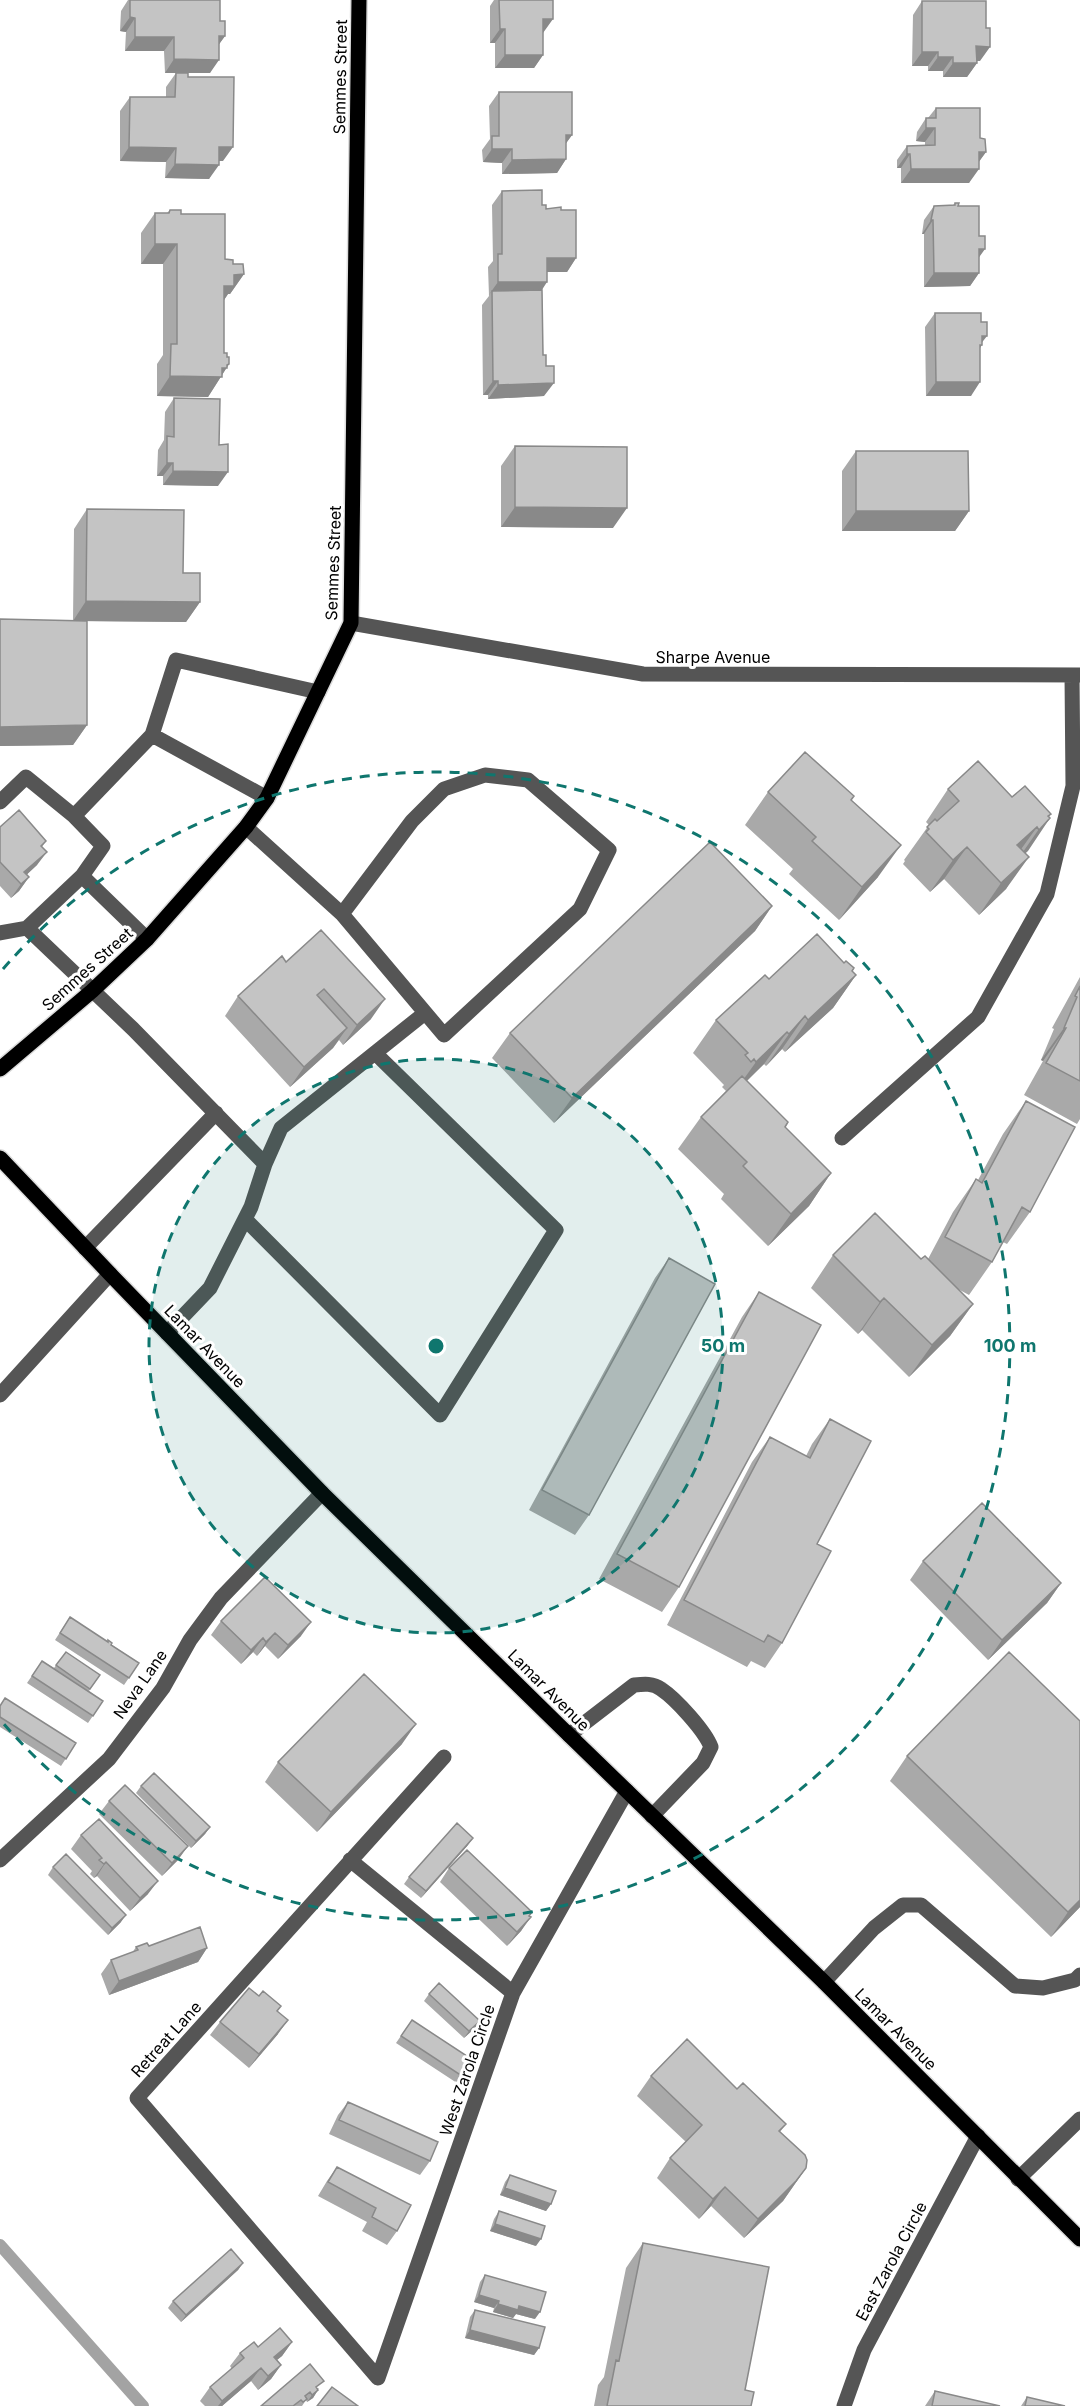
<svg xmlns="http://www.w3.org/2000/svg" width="1080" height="2406" font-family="Inter,sans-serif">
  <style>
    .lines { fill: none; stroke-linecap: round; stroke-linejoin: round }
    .stream { stroke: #a3a3a3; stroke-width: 12 }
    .major-casing { stroke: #dbdbdb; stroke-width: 18 }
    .minor { stroke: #555; stroke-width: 15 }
    .major { stroke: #000; stroke-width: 15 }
    .wall { fill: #a9a9a9 }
    .shaded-wall { fill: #898989 }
    .building { fill: #c4c4c4; stroke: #898989; stroke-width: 1.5 }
    .ring { fill: none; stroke: #0f766e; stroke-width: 3; stroke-dasharray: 10 8 }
    .labels { text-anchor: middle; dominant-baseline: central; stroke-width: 6; stroke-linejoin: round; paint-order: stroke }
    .street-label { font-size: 16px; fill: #000; stroke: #fff }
    .centre { fill: #0f766e; stroke: #fff; stroke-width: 3 }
    .ring-label { font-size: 18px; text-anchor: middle; font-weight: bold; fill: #0f766e; stroke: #fff; stroke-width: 6; stroke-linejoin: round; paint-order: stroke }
  </style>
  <rect width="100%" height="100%" fill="#fff"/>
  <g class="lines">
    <!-- stream -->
    <path class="stream" d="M0 2245 143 2406"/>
    <defs>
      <path id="major" d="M0 1069 92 991 147 939 246 827 267 798 351 623 359 0
        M0 1158 110 1274 322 1493 569 1735 824 1982 1080 2239"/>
    </defs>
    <!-- major casing -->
    <use href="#major" class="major-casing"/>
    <!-- minor -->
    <path class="minor" d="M351 623 643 674 1080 675
      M267 798 152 735 176 660 318 692
      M0 802 26 777 74 816 103 846 82 876 27 928 0 933
      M74 816 152 735
      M246 827 342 914 412 821 444 789 485 775 528 780 609 850 580 909 444 1035 342 914
      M82 876 147 939
      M27 928 133 1029 265 1164
      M842 1138 978 1017 1047 894 1073 786 1072 675
      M245 1219 440 1415 556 1230 375 1053
      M85 1248 216 1113
      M167 1333 210 1288 251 1207 265 1164 281 1128 425 1013
      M0 1395 110 1274
      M569 1735 634 1685C644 1684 653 1683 661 1689 676 1699 705 1731 711 1747L703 1763 652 1816
      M444 1757 137 2098 378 2378 513 1993 627 1791
      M0 1860 109 1759 163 1688 190 1640 221 1598 322 1493
      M350 1860 513 1993
      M824 1982 874 1928 903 1905H921L1015 1986 1043 1988 1075 1980 1080 1975
      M1018 2179 1080 2119
      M844 2406 864 2350 978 2136"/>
    <!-- major -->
    <use href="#major" class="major"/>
  </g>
  <!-- wall -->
  <path class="wall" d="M128 0H220V21L225 36 219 44 210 73H188V77L223 161H219L209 179 165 178 166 162 120 161V111L130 97H166V87L176 73H177H165L164 51H125L126 32 120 31 121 11Z
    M494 0H553L543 32V55L534 68H495V43H490V6Z
    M922 1 980 61H977V63L967 77H943V71H928V66H912L913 15Z
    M499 92 572 135 566 143V159L557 173 502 174V163L483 162 482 150 490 139 489 106Z
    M936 108 980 138 986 152 979 161 969 183H901V168H897V160L907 146 925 145V142L916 141 917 132 926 118H928Z
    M502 191 542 205 546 209 561 210 576 258 567 272H547L542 290 544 396 488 399V395H483L482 305 489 296 488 267 493 261 492 205Z
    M955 203 958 206 979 257V273L970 286 924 287V234H922L924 220 934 206 953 205Z
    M170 210 181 214 225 259 233 264 244 274 230 294H228L224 300V353L227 357 229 364 208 397 157 396V364L163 355V264H141V233L155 213H167Z
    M935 313 982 343 980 348 971 396H926L925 327Z
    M174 398 218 486 163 485V476H157L158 450 164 440 165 412Z
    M515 446 613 528 501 527V466Z
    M856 451 969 511 955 531H842V471Z
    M87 509 183 573 200 602 186 622 87 621V725L73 745 0 746V619L73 621 74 529Z
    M948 789 1012 797 1051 814 1025 853 1006 889 979 915 944 879 930 892 903 864 905 861 904 860 929 825 926 822Z
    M768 792 851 800 878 877 839 920 789 874 793 869 745 825Z
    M0 827 46 841 42 847 37 865 27 874 29 877 19 891 11 898 0 886Z
    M772 906 755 931 554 1123 492 1058 510 1033Z
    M286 962 371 1019 343 1045 339 1040 333 1048 290 1087 225 1016 238 996Z
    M844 963 854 968 852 971 856 975 833 1008 785 1052 782 1049 766 1066 764 1064 747 1081 785 1127 831 1173 809 1206 768 1246 721 1199 724 1194 678 1149 701 1117 726 1091 722 1087 724 1085 693 1053 716 1020 769 979Z
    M1080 977V1119L1077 1124 1024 1095 1043 1061 1041 1060 1054 1029 1052 1028Z
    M1026 1101 1030 1212 1007 1244 1003 1242 992 1262 969 1295 956 1288 973 1304 950 1336 909 1377 862 1330 858 1334 811 1288 833 1255 928 1259 953 1212 976 1179 978 1180 1003 1134Z
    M669 1258 589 1515 575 1535 529 1510 655 1278Z
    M759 1292 679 1587 662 1612 599 1579 742 1317Z
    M830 1419 817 1544 782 1643 765 1668 751 1661 747 1667 667 1625 752 1462 770 1437 806 1456 812 1444Z
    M923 1561 1061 1583 1047 1603 988 1660 910 1580Z
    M70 1617 139 1663 124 1685 55 1640Z
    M221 1621 301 1636 278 1659 265 1646 257 1656 253 1652 241 1664 211 1635Z
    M66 1652 100 1675 89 1691 103 1701 88 1723 27 1683 42 1661 54 1668Z
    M0 1706 76 1743 61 1766 0 1727Z
    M402 1744 317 1832 265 1782 278 1762Z
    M907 1756 1080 1907 1051 1937 890 1781Z
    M141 1786 210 1827 205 1834 191 1848 136 1793Z
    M109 1801 178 1860 162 1876 99 1814Z
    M81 1835 148 1894 130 1911 97 1876 94 1878 90 1874 92 1871 71 1849Z
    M468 1845 421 1898 404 1884 409 1877Z
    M53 1867 121 1922 108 1935 48 1875Z
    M449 1868 530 1916 521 1931 507 1946 440 1882Z
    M149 1946 207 1948 198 1962 109 1995 101 1974 111 1960 132 1953 136 1947Z
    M429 1994 475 2028 464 2038 424 2001Z
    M277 2011 278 2034 249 2068 210 2035 220 2022Z
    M412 2020 476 2062 460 2085 396 2043Z
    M651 2076 737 2089 786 2124 780 2132 806 2168 783 2201 744 2238 711 2206 699 2219 657 2178 670 2158 686 2142 637 2096Z
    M348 2102 430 2161 420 2175 329 2134 338 2115Z
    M337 2167 397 2231 387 2245 362 2231 367 2222 318 2196 327 2181Z
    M510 2175 551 2204 546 2211 500 2195 505 2182Z
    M499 2211 536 2246 490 2231 494 2219Z
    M643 2243 745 2390 751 2406H594L598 2385 604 2377 626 2268Z
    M243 2263 238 2270 181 2322 168 2308 173 2301Z
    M485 2275 535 2319 516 2314 513 2318 493 2312 494 2308 474 2302 480 2282Z
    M475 2310 539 2348 534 2355 465 2338 470 2317Z
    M292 2342 282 2356 277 2360 281 2365 271 2379 258 2390 251 2381 222 2406H205L200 2401 210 2387 232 2369 230 2366 240 2353 258 2347Z
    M319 2388 313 2398 307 2402 306 2400 302 2406H261Z
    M935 2391 1000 2406H925Z
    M1027 2397 1065 2406H1021Z"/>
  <!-- shaded-wall -->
  <path class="shaded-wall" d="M130 17 135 18 126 32 120 31Z
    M543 19H553L543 33Z
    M500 29H505L495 43H490Z
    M219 36H225L215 50Z
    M135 37H174L164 51H125Z
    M976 46 990 47 980 61 967 60Z
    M922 52H938L928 66H912Z
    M505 55H543L534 68H495Z
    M938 57H953L943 71H928Z
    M174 59 219 60 210 73H165Z
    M953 63H977L967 77H943Z
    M926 128H935L925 142 916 141Z
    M566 135H572L562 149Z
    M129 147 176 148 166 162 120 161Z
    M219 147H233L223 161H210Z
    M492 149H512L502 163 483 162Z
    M979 152H986L976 166Z
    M907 154H910L901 168H897Z
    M566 159 557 173 502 174 512 160Z
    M175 164 219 165 209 179 165 178Z
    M911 169H979L969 183H901Z
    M931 220H933L924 234H922Z
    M155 244H177L163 264H141Z
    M979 249H985L975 263Z
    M547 258H576L567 272H537Z
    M934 273H979L970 286 924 287Z
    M244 274 230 294H228L220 306 224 286 234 275Z
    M498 282H547L538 296 492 291 488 296Z
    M982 336H987L980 345H982L972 359Z
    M229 364 208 397 157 396 170 376 222 368 227 365Z
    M493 381H498L488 395H483Z
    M936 382H980L971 396H926Z
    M554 383 544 396 488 399 498 385Z
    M167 463H173L163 476H157Z
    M173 471 228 472 218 486 163 485Z
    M515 507 627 508 613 528 501 527Z
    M856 511H969L955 531H842Z
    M86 601 200 602 186 622 73 621Z
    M87 725 73 745 0 746V727Z
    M1051 814 1041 828 1050 818 1028 851 1016 862 1048 816Z
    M1037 827 1014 859 995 878 1017 845Z
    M901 845 878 877 839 920 862 887Z
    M967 847 944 879 930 892 953 860Z
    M47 852 37 865 19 882 24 872Z
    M1029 857 1006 889 979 915 1001 883Z
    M29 877 19 891 11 898 21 884Z
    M772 906 755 931 554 1123 572 1098Z
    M854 968 837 993 856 975 833 1008 785 1052 808 1020Z
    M385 999 371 1019 343 1045 357 1025Z
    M805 1016 782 1049 766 1066 789 1034Z
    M347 1028 333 1048 290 1087 304 1067Z
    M1064 1028H1066L1043 1061 1041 1060Z
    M787 1032 764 1064 733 1094 756 1062Z
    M831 1173 809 1206 768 1246 791 1214Z
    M884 1298 862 1330 858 1334 880 1302Z
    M973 1304 950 1336 909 1377 932 1345Z
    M1061 1583 1047 1603 988 1660 1002 1640Z
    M311 1622 301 1636 278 1659 288 1645Z
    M275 1633 265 1646 257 1656 266 1642Z
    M263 1638 253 1652 241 1664 251 1650Z
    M416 1724 402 1744 317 1832 331 1812Z
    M210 1827 205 1834 191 1848 196 1841Z
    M473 1838 468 1845 421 1898 426 1891Z
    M188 1846 178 1860 162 1876 172 1863Z
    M106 1862 97 1876 94 1878 104 1864Z
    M158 1881 148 1894 130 1911 140 1898Z
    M1080 1900V1907L1051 1937 1068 1912Z
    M532 1912 523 1925 531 1917 521 1931 507 1946 529 1916Z
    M126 1915 121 1922 108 1935 112 1928Z
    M207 1948 198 1962 109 1995 119 1981Z
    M288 2020 278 2034 249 2068 259 2054Z
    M480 2021 475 2028 464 2038 469 2031Z
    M806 2168 783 2201 744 2238 758 2219Z
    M725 2187 711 2206 699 2219 713 2199Z
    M505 2188 551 2204 546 2211 500 2195Z
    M495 2224 541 2239 536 2246 490 2231Z
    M243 2263 238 2270 181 2322 186 2315Z
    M479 2295 499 2301 494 2308 474 2302Z
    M498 2304 519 2306 540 2312 535 2319 516 2314 513 2318 493 2312Z
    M470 2330 539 2348 534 2355 465 2338Z
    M292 2342 282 2356 264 2370 274 2357Z
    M281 2365 271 2379 258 2390 268 2376Z
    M261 2368 251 2381 222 2406H218L222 2401Z
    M318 2390 313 2398 307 2402 312 2395Z"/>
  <!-- building -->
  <path class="building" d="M130 0H220V21H225V36H219V60L174 59V37H135V18L130 17Z
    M499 0H553V19H543V55H505V29H500Z
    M922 1H986V28H990V47L976 46 977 63H953V57H938V52H922Z
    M176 73H188V77H234L233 147H219V165L175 164 176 148 129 147 130 97H175Z
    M499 92H572V135H566V159L512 160V149H492V136H499Z
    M936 108H980V138L985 139 986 152H979V169H911L910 154H907V146L935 145V128H926V118H936Z
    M542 190V205H546V209L561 207V210H576V258H547V282H498V254H502V191Z
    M955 203H959L958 206H979V236H985V249H979V273H934L933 220H931L934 206 955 205Z
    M170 210H181V214H225V259L233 260V264H243L244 274 234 275V286H224V353H227V357H229V364L227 365V368H222V377L170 376 171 344H177V244H155V213H169Z
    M542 290 543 355H546V366H554V383L498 385V381H493L492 291Z
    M935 313H981V322H987V336H982V345H980V382H936Z
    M174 398 220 399 219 445 228 444V472L173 471V463H167V436L174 437Z
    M515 446 627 447V508L515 507Z
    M856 451H968L969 511H856Z
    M87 509 184 510 183 573H200V602L86 601Z
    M0 619 87 621V725L0 727Z
    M805 752 854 796 851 800 901 845 862 887 812 841 816 837 768 792Z
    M978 761 1012 797 1025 786 1051 814 1048 816 1050 818 1039 830 1037 827 1017 845 1029 857 1001 883 967 847 953 860 926 832 929 829 927 827 935 819 937 821 959 801 948 789Z
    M19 810 46 841 41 846 47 852 24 872 29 877 21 884 0 862V827Z
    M710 842 772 906 572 1098 510 1033Z
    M321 930 385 999 357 1025 324 989 317 995 347 1028 304 1067 238 996 282 956 286 962Z
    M817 934 844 963 846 961 854 968 852 971 856 975 808 1020 805 1016 789 1034 787 1032 756 1062 754 1059 751 1062 745 1055 748 1053 716 1020 765 975 769 979Z
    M1080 986V1081L1046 1063 1066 1028H1064L1077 997 1075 996Z
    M742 1076 788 1122 785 1127 831 1173 791 1214 743 1166 747 1162 701 1117Z
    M1026 1101 1075 1127 1030 1212 1022 1207 992 1262 945 1237 976 1179 982 1183Z
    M875 1213 921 1259 925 1256 973 1304 932 1345 884 1298 880 1302 833 1255Z
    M669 1258 715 1284 589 1515 542 1490Z
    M759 1292 821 1325 679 1587 617 1554Z
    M830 1419 871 1441 817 1544 831 1551 782 1643 768 1635 764 1642 684 1600 770 1437 810 1458Z
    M982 1503 1061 1583 1002 1640 923 1561Z
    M265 1577 311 1622 288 1645 275 1633 266 1642 263 1638 251 1650 221 1621Z
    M70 1617 108 1642V1640L112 1643 111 1645 139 1663 129 1678 60 1633Z
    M66 1652 100 1675 90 1689 56 1665Z
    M1009 1652 1080 1721V1900L1068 1912 907 1756Z
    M42 1661 103 1701 93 1716 32 1676Z
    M364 1674 416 1724 331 1812 278 1762Z
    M5 1698 76 1743 66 1759 0 1717V1706Z
    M154 1773 210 1827 196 1841 141 1786Z
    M125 1785 188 1846 172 1863 109 1801Z
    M99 1819 158 1881 140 1898 106 1862 104 1864 99 1860 102 1858 81 1835Z
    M457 1823 473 1838 426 1891 409 1877Z
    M467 1850 532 1912 529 1916 531 1917 517 1932 449 1868Z
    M66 1854 126 1915 112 1928 53 1867Z
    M200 1927 207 1948 119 1981 111 1960 138 1950 136 1947 147 1943 149 1946Z
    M439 1983 480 2021 469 2031 429 1994Z
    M249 1988 259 1996 263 1991 281 2006 277 2011 288 2020 259 2054 220 2022Z
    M412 2020 476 2062 465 2078 401 2036Z
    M687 2039 737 2089 743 2083 786 2124 779 2131 805 2155 807 2160 806 2168 796 2181 758 2219 725 2187 713 2199 670 2158 702 2125 651 2076Z
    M348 2102 438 2142 430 2161 339 2120Z
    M337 2167 411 2205 397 2231 372 2217 376 2208 328 2182Z
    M510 2175 556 2191 551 2204 505 2188Z
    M499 2211 545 2226 541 2239 495 2224Z
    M643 2243 769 2267 745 2390 754 2392 751 2406H607L616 2360 619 2361Z
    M231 2249 243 2263 186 2315 173 2301Z
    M485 2275 546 2292 540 2312 519 2306 518 2310 498 2304 499 2301 479 2295Z
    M475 2310 545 2327 539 2348 470 2330Z
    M280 2328 292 2342 274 2357 281 2365 268 2376 261 2368 222 2401 210 2387 244 2358 240 2353 254 2342 258 2347Z
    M310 2364 324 2381 316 2387 318 2390 312 2395 310 2392 305 2396 307 2399 303 2402 301 2400 293 2406H261Z
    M332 2387 358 2406H317Z
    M935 2391 1000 2406H932Z
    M1027 2397 1065 2406H1025Z"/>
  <!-- distance rings -->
  <circle cx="436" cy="1346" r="287" fill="#0f766e" fill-opacity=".12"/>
  <g class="ring">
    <circle cx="436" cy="1346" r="287"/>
    <path d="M3 969A574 574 0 1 1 3 1723"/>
  </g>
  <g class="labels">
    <!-- street labels -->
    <g class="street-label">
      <text transform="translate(340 77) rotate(-89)">Semmes Street</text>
      <text transform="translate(333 563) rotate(-88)">Semmes Street</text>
      <text x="713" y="657">Sharpe Avenue</text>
      <text transform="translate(87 969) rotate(-42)">Semmes Street</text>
      <text transform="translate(205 1346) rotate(46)">Lamar Avenue</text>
      <text transform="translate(140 1684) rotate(-55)">Neva Lane</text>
      <text transform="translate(549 1690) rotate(45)">Lamar Avenue</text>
      <text transform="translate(896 2029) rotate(45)">Lamar Avenue</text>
      <text transform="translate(166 2039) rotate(-48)">Retreat Lane</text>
      <text transform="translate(467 2070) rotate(-71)">West Zarola Circle</text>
      <text transform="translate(891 2261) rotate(-62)">East Zarola Circle</text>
    </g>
  </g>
  <circle cx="436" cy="1346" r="9" class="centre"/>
  <g class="ring-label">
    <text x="723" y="1352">50 m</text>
    <text x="1010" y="1352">100 m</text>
  </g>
</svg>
